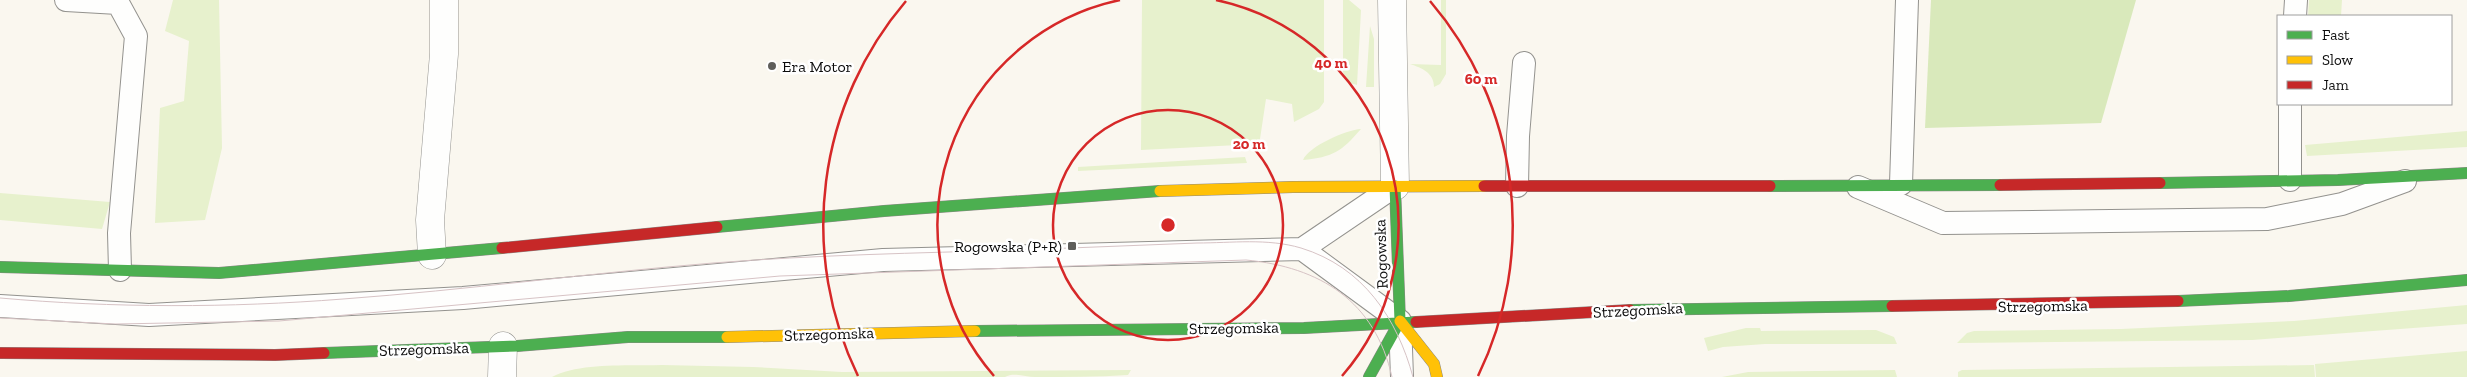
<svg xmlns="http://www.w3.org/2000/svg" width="2467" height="377" font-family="'Zilla Slab',serif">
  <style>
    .green { fill: #e7f1cd }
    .forest { fill: #d9e9bb }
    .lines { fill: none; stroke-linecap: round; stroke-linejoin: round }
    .lane-casing { stroke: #93928e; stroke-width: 24 }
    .street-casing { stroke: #93928e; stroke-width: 29 }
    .fast-casing { stroke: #8a8885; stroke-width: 12 }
    .slow-casing { stroke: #8a8885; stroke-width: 12 }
    .jam-casing { stroke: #8a8885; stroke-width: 12 }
    .lane { stroke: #fefefd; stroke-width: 22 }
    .street { stroke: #fefefd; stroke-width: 28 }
    .fast { stroke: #4caf50; stroke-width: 11 }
    .slow { stroke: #ffc107; stroke-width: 11 }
    .jam { stroke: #c62828; stroke-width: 11 }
    .tram { stroke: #d7c3c5; stroke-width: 1 }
    .ring { fill: none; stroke: #d62828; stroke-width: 2.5 }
    .poi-dot { fill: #5f5e5b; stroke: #fff; stroke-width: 2 }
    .labels { text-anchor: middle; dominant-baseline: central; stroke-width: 5; stroke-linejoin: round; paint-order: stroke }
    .poi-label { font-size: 16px; fill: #0c0c0c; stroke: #fff; text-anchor: start }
    .street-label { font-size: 16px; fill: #0c0c0c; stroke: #fff }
    .centre { fill: #d62828; stroke: #fff; stroke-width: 2.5 }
    .ring-label { font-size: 15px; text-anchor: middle; font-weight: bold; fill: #d62828; stroke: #fff; stroke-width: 5; stroke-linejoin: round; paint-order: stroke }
  </style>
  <rect width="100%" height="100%" fill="#faf7ef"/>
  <!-- green -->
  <path class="green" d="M173 0H219L222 148 205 220 155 223 160 108 184 101 189 41 165 31Z
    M1142 0H1324V102L1319 109 1294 122 1292 104 1266 99 1260 139 1238 145 1141 150Z
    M1343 0H1349L1361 10 1357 85 1347 82 1343 72Z
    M1441 0H1446V74L1440 84 1434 87C1434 73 1422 68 1410 64L1441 65Z
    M2309 0H2342L2341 16H2308Z
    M1370 26 1374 39V87H1366Z
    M1361 129C1341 152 1333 157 1303 160 1309 146 1346 130 1361 129Z
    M2467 131V147L2307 156 2305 145Z
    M1245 157 1247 163 1078 171V167Z
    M0 193 110 202 102 229 0 220Z
    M2467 305V324L2252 340 1957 343 1967 333 1974 331 2121 329 2294 321Z
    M1746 328H1760L1761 331 1876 330 1894 337 1897 344H1765L1723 347 1708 351 1704 338Z
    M2467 351V377H2316L2315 364Z
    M662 365 753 367 842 372 1131 370 1128 375C1097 377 1066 377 1035 377 1025 377 1014 372 1005 377H552C580 362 630 366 662 365Z
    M2314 365 2315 377H1958V372L1962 370Z
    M1895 370 1897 377H1722L1748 372Z"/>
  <!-- forest -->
  <path class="forest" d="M1931 0H2136L2101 123 1925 128Z"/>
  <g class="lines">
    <defs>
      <path id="lane" d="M66 0 118 3 136 36 119 233 120 270
        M2295 16 2296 0
        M2290 104V180
        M1901 184 1907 0
        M1517 186 1518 136 1524 63
        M1858 187 1943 223 2267 219 2342 204 2405 181
        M1302 249 1400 321 1402 377
        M0 306 149 315 463 298 883 260 1302 249 1395 186"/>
      <path id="street" d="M1392 0 1395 186
        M432 255 430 220 444 54V0
        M502 377 503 346"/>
      <path id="fast" d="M2160 183 2338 180 2467 173
        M1770 186 2000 185
        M717 227 884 211 1160 191
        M0 267 219 273 502 248
        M2178 301 2289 296 2467 280
        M1630 310 1892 306
        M975 331 1304 328 1416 322
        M324 353 517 346 628 337H727
        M1369 377 1400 321 1395 186"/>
      <path id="slow" d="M1160 191 1293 187 1484 186
        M1400 321 1434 364 1437 377
        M727 337 975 331"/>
      <path id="jam" d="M2000 185 2160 183
        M1484 186H1770
        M502 248 717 227
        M1892 306 2178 301
        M1416 322 1630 310
        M0 353 275 355 324 353"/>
    </defs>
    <!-- lane casing -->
    <use href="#lane" class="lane-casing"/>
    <!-- street casing -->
    <use href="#street" class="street-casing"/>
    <!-- fast casing -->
    <use href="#fast" class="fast-casing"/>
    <!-- slow casing -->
    <use href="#slow" class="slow-casing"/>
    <!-- jam casing -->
    <use href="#jam" class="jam-casing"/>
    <!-- lane -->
    <use href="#lane" class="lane"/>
    <!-- street -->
    <use href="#street" class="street"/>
    <!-- fast -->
    <use href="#fast" class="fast"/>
    <!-- slow -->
    <use href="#slow" class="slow"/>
    <!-- jam -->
    <use href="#jam" class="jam"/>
    <!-- tram -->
    <path class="tram" d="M0 298C113 308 229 308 343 299 466 290 590 273 713 263 815 255 917 253 1019 250 1078 248 1138 245 1197 243 1232 243 1267 238 1301 248 1363 267 1397 318 1413 377
      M0 318 115 324 279 321 780 276 1246 260C1320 267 1375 301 1392 377"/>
  </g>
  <!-- distance rings -->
  <g class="ring">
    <circle cx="1168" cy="225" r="115"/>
    <path d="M994 376A230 230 0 0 1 1120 0M1216 0A230 230 0 0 1 1342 376"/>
    <path d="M858 376A345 345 0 0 1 906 1M1430 1A345 345 0 0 1 1478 376"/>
  </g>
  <!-- markers -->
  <g class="poi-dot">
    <circle cx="772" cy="66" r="5"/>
    <rect x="1067" y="241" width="10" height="10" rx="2.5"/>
  </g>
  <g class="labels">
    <!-- poi labels -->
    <g class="poi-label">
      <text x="782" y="66">Era Motor</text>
      <text x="1062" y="246" text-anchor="end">Rogowska (P+R)</text>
    </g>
    <!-- street labels -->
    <g class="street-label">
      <text transform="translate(1381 254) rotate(-92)">Rogowska</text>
      <text transform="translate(2043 306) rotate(-1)">Strzegomska</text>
      <text transform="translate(1638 310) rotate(-3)">Strzegomska</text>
      <text transform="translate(1234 328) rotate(-1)">Strzegomska</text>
      <text transform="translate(829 334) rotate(-2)">Strzegomska</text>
      <text transform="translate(424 349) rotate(-2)">Strzegomska</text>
    </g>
  </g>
  <circle cx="1168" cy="225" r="8" class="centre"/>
  <g class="ring-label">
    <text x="1331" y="68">40 m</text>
    <text x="1481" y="84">60 m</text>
    <text x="1249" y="149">20 m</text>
  </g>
  <!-- legend -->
  <rect x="2277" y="15" width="175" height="90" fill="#ffffff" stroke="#9e9e9e"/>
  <rect x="2287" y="31" width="25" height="8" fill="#4caf50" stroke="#9e9e9e"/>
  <text x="2322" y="40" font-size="15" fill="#0c0c0c">Fast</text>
  <rect x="2287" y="56" width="25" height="8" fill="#ffc107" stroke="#9e9e9e"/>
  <text x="2322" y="65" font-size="15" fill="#0c0c0c">Slow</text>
  <rect x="2287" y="81" width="25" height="8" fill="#c62828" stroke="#9e9e9e"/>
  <text x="2322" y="90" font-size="15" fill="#0c0c0c">Jam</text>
</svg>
